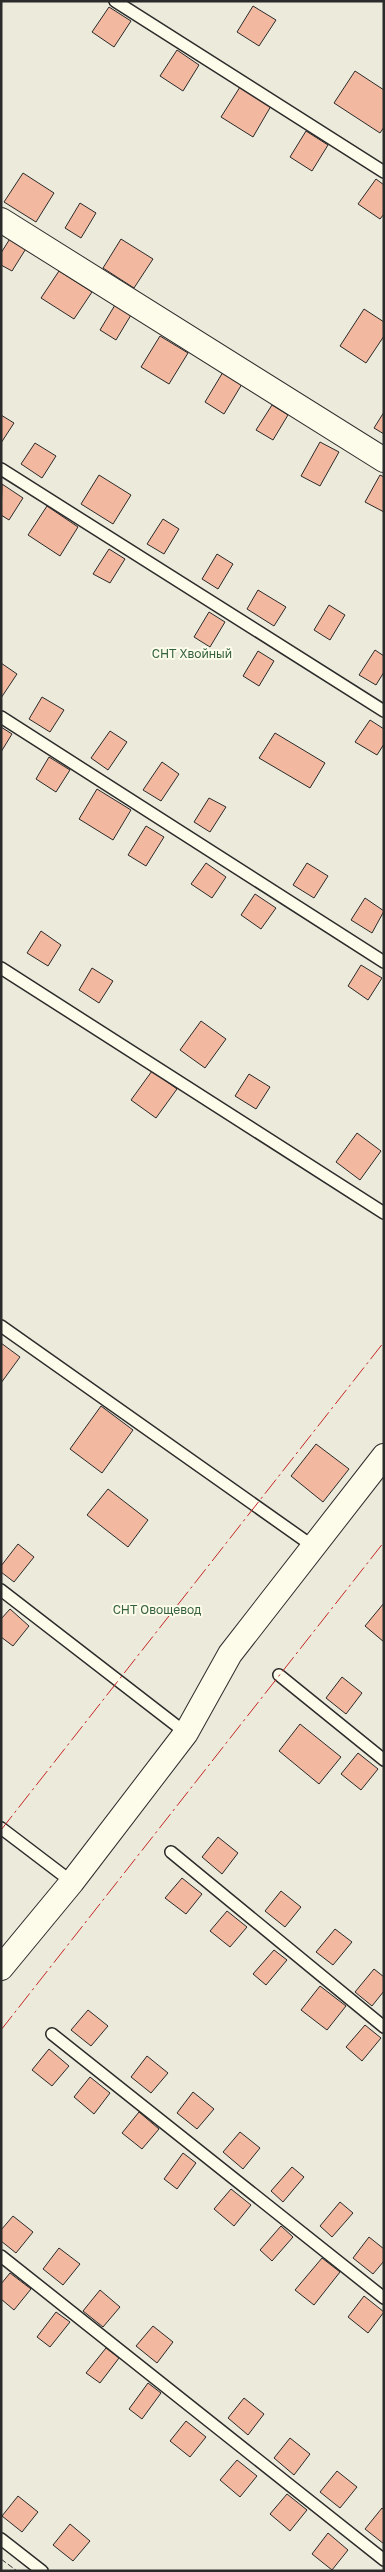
<svg xmlns="http://www.w3.org/2000/svg" width="385" height="2572" font-family="'Golos Text',sans-serif">
  <style>
    .green { fill: #ecebdb; stroke: #74746e }
    .building { fill: #f2b8a0; stroke: #2b2b2b }
    .lines { fill: none; stroke-linecap: round; stroke-linejoin: round }
    .lane-casing { stroke: #2b2b2b; stroke-width: 14 }
    .street-casing { stroke: #2b2b2b; stroke-width: 26 }
    .lane { stroke: #fdfbea; stroke-width: 11 }
    .street { stroke: #fdfbea; stroke-width: 24 }
    .fence { stroke: #2b2b2b; stroke-width: 1; stroke-dasharray: 6 2.5; stroke-linecap: butt }
    .power { stroke: #c62828; stroke-width: 1; stroke-dasharray: 18 4 2.5 4; stroke-linecap: butt }
    .labels { text-anchor: middle; dominant-baseline: central; stroke-width: 4; stroke-linejoin: round; paint-order: stroke }
    .park-label { font-size: 12px; fill: #34623c; stroke: #fdfbea }
  </style>
  <rect width="100%" height="100%" fill="#fdfbea"/>
  <!-- green -->
  <path class="green" d="M1 1H384V2571H1Z"/>
  <!-- building -->
  <path class="building" d="M253 6 276 20 259 46 237 32Z
    M109 7 131 21 114 47 92 32Z
    M177 50 199 65 183 91 160 76Z
    M355 71 384 90V127L380 133 334 103Z
    M240 87 271 106 253 137 221 117Z
    M306 131 328 145 312 171 290 157Z
    M23 173 54 193 36 222 4 202Z
    M376 179 384 185V214L380 219 358 204Z
    M80 203 96 213 81 238 65 228Z
    M11 237 27 247 12 271 1 265V253Z
    M121 239 153 259 134 288 103 268Z
    M59 271 92 292 74 319 41 298Z
    M115 305 131 315 116 340 100 330Z
    M364 309 384 322V336L366 363 340 346Z
    M160 336 188 353 169 384 141 367Z
    M223 372 242 384 224 414 205 402Z
    M272 405 288 415 273 440 256 430Z
    M384 412V434L374 428Z
    M1 415 14 423 1 443Z
    M320 442 339 452 320 486 301 476Z
    M35 443 56 456 42 478 21 464Z
    M99 475 131 495 113 524 81 504Z
    M380 475 384 477V512L365 502Z
    M2 484 23 498 9 520 1 515Z
    M47 506 78 527 60 556 28 535Z
    M163 519 179 529 164 554 147 544Z
    M109 549 125 559 110 583 93 574Z
    M217 554 233 564 218 589 202 579Z
    M258 590 286 607 274 626 247 609Z
    M329 605 345 615 330 640 314 630Z
    M209 612 225 622 210 647 194 637Z
    M375 650 384 656V672L376 685 359 675Z
    M258 651 274 661 259 686 243 676Z
    M1 663 17 674 1 698Z
    M42 697 64 710 50 732 29 719Z
    M370 720 384 729V744L377 755 355 742Z
    M1 727 12 734 1 752Z
    M110 731 127 742 108 770 91 758Z
    M275 733 325 763 310 788 259 758Z
    M49 757 70 770 56 792 36 779Z
    M162 762 179 774 161 801 143 790Z
    M97 789 131 810 113 840 79 819Z
    M209 798 226 807 210 832 194 822Z
    M146 826 164 837 146 866 128 855Z
    M206 863 226 877 212 898 191 884Z
    M307 863 328 876 314 898 293 885Z
    M255 894 276 908 261 929 241 915Z
    M365 898 384 911 372 933 351 920Z
    M41 931 61 945 48 966 27 953Z
    M361 965 382 978 368 1000 348 986Z
    M92 968 113 981 99 1003 79 990Z
    M201 1021 226 1039 205 1068 180 1050Z
    M152 1071 177 1089 156 1118 131 1100Z
    M249 1074 270 1087 256 1109 235 1096Z
    M357 1133 381 1151 360 1180 336 1162Z
    M1 1343 20 1357 1 1383Z
    M101 1406 133 1430 102 1473 70 1449Z
    M316 1444 349 1469 323 1502 291 1476Z
    M108 1489 148 1520 128 1547 87 1515Z
    M18 1544 34 1557 14 1582 1 1572V1566Z
    M384 1603V1642L365 1626Z
    M10 1609 29 1626 13 1646 1 1637V1619Z
    M342 1677 362 1693 346 1714 326 1698Z
    M300 1724 341 1757 319 1784 279 1751Z
    M358 1753 378 1769 361 1790 341 1774Z
    M218 1837 238 1853 222 1874 202 1857Z
    M182 1878 202 1894 186 1914 165 1898Z
    M281 1891 301 1907 285 1927 265 1911Z
    M227 1911 247 1927 230 1947 210 1931Z
    M335 1929 352 1942 333 1965 316 1952Z
    M274 1950 287 1960 266 1985 253 1974Z
    M374 1969 384 1977V1991L372 2006 355 1992Z
    M320 1986 346 2006 327 2030 301 2010Z
    M88 2010 108 2026 91 2046 71 2030Z
    M365 2025 381 2038 362 2061 346 2047Z
    M49 2049 69 2066 52 2086 32 2070Z
    M147 2056 168 2073 151 2093 131 2077Z
    M90 2077 110 2093 94 2114 74 2097Z
    M193 2092 214 2109 197 2129 177 2113Z
    M139 2112 159 2129 142 2149 122 2133Z
    M240 2132 260 2148 243 2169 223 2152Z
    M183 2153 196 2163 177 2189 164 2179Z
    M292 2167 304 2177 283 2202 271 2191Z
    M231 2189 251 2205 234 2226 214 2209Z
    M340 2202 353 2213 332 2237 320 2226Z
    M13 2216 33 2232 16 2253 1 2241V2230Z
    M281 2226 293 2237 272 2261 260 2250Z
    M369 2237 384 2249V2261L373 2274 353 2258Z
    M59 2248 80 2264 63 2285 43 2269Z
    M322 2258 340 2272 314 2305 295 2290Z
    M10 2273 31 2289 14 2310 1 2299V2284Z
    M100 2290 120 2307 103 2327 83 2311Z
    M364 2296 384 2312 368 2333 348 2317Z
    M56 2312 70 2322 50 2347 37 2337Z
    M153 2326 173 2342 157 2363 136 2346Z
    M106 2348 119 2358 100 2383 86 2373Z
    M148 2383 161 2393 142 2419 129 2409Z
    M244 2398 264 2414 248 2435 228 2418Z
    M186 2421 206 2437 190 2457 170 2441Z
    M290 2438 310 2454 294 2475 274 2458Z
    M237 2460 257 2476 240 2497 220 2480Z
    M337 2471 357 2487 340 2508 320 2492Z
    M287 2494 307 2510 290 2531 270 2514Z
    M18 2496 38 2512 22 2532 2 2516Z
    M382 2508 384 2510V2544L365 2529Z
    M70 2524 90 2541 73 2561 53 2545Z
    M328 2533 348 2550 332 2570 312 2554Z"/>
  <g class="lines">
    <defs>
      <path id="lane" d="M115 1 384 172
        M1 469 384 711
        M1 717 384 962
        M1 968 384 1213
        M1 1326 314 1547
        M1 1590 186 1733
        M279 1675 384 1760
        M1 1828 72 1882
        M171 1852 384 2027
        M52 2034 384 2298
        M1 2256 384 2560
        M1 2539 42 2571"/>
      <path id="street" d="M1 220 384 460
        M1 1968 72 1882 186 1733 230 1654 384 1456"/>
    </defs>
    <!-- lane casing -->
    <use href="#lane" class="lane-casing"/>
    <!-- street casing -->
    <use href="#street" class="street-casing"/>
    <!-- lane -->
    <use href="#lane" class="lane"/>
    <!-- street -->
    <use href="#street" class="street"/>
    <!-- fence -->
    <path class="fence" d="M1 2559 17 2571"/>
    <!-- power -->
    <path class="power" d="M1 1830 384 1342
      M1 2030 384 1542"/>
  </g>
  <g class="labels">
    <!-- park labels -->
    <g class="park-label">
      <text x="192" y="653">СНТ Хвойный</text>
      <text x="157" y="1609">СНТ Овощевод</text>
    </g>
  </g>
  <!-- border -->
  <rect width="385" height="2572" fill="none" stroke="#2b2b2b" stroke-width="5"/>
</svg>
